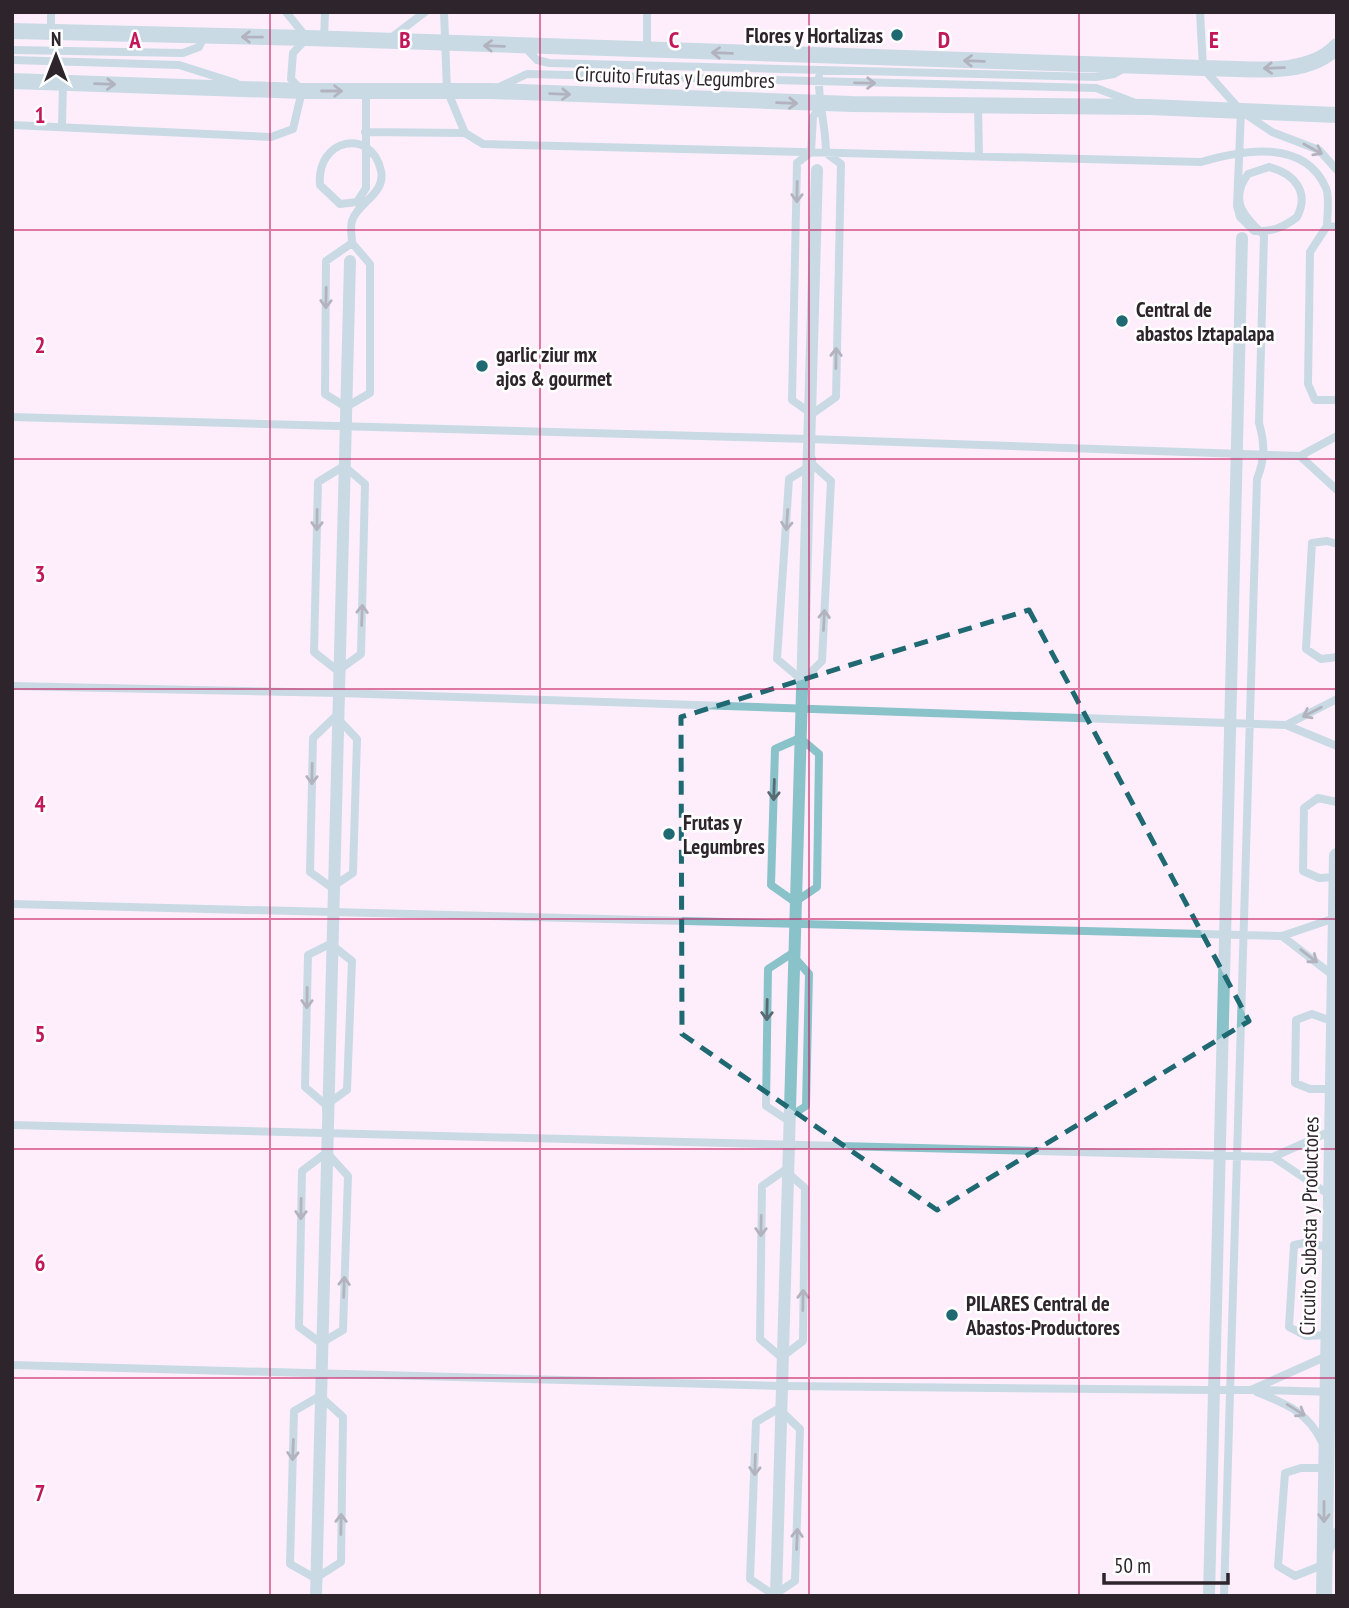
<svg xmlns="http://www.w3.org/2000/svg" width="1349" height="1608" font-family="'PT Sans Narrow',sans-serif">
  <style>
    .lines { fill: none; stroke-linecap: round; stroke-linejoin: round }
    .service { stroke: #8ac2ca; stroke-width: 8 }
    .pedestrian { stroke: #8ac2ca; stroke-width: 12 }
    .minor { stroke: #8ac2ca; stroke-width: 16 }
    .oneway { stroke: #576b73 }
    .marked { fill: none; stroke: #1e6972; stroke-width: 5; stroke-dasharray: 14 9; stroke-linejoin: round }
    .grid { fill: none; stroke: #c2185b; stroke-width: 2; stroke-opacity: 0.55 }
    .poi-dot { fill: #1e6972; stroke: #fff; stroke-width: 2.5 }
    .labels { text-anchor: middle; dominant-baseline: central; stroke-width: 5; stroke-linejoin: round; paint-order: stroke }
    .poi-label { font-size: 21px; font-weight: bold; fill: #2e242c; stroke: #fff; text-anchor: start }
    .street-label { font-size: 21px; fill: #2e242c; stroke: #fff }
    .grid-label { font-size: 23px; text-anchor: middle; font-weight: bold; fill: #c2185b; stroke: #fff; stroke-width: 5; stroke-linejoin: round; paint-order: stroke }
  </style>
  <rect width="100%" height="100%" fill="#feeefb"/>
  <g class="lines">
    <!-- service -->
    <path class="service" d="M444 12 447 90 465 133 483 144 1201 162C1242 150 1304 138 1326 188 1330 198 1327 215 1327 226
      M647 12V51
      M1200 12 1203 68 1241 111 1272 132 1319 150 1337 170
      M51 32V12
      M391 38 425 12
      M324 39 325 12
      M525 47 537 60 549 63 1096 77 1114 74 1126 67
      M12 50 183 53 199 47 204 36
      M12 60 179 65 236 83
      M497 88 527 74 1096 88 1133 102
      M978 105 979 156
      M12 125 271 137 293 129 302 91 291 79 293 53 307 38 286 12
      M62 126 63 83
      M365 132 465 133
      M1337 227 1327 226 1310 252 1308 384 1315 400H1337
      M346 407 370 393V264L352 243C352 237 350 227 352 221 357 203 386 194 381 171 372 127 316 138 320 185L340 204 357 202 366 188V91
      M346 407 325 394 326 261 352 243
      M812 414 836 397 841 164 826 153C826 125 818 104 819 77
      M812 414 792 400 797 163 811 152 813 117 819 108
      M12 417 809 439 1300 456 1337 436
      M1300 456 1337 490
      M1337 544 1327 541 1312 543 1306 649 1321 659 1337 657
      M339 670 361 654 365 484 344 466
      M338 671 314 652 318 482 344 466
      M802 680 777 659 789 479 810 466
      M802 681 822 661 831 481 812 464V459
      M12 686 339 693 1286 725 1337 746
      M1286 725 1337 699
      M1336 877 1319 878 1303 871 1304 808 1318 798 1337 802
      M331 887 310 872 313 738 336 716
      M332 887 353 873 357 739 338 719
      M795 902 771 885 775 749 800 738
      M795 902 817 887 819 754 800 738
      M12 904 1282 936 1335 918
      M1282 936 1335 977
      M1334 1089H1310L1295 1083 1296 1020 1312 1014 1334 1022
      M326 1105 347 1090 352 961 333 946
      M326 1110V1105L305 1087 308 955 330 944
      M789 1117 806 1106 809 974 793 956
      M786 1119 766 1106 768 969 791 954
      M12 1125 1273 1157 1331 1131
      M1273 1157 1331 1196
      M1328 1335 1306 1336 1289 1327 1294 1245 1309 1242 1332 1249
      M321 1343 343 1330 348 1176 328 1154
      M321 1343 299 1327 302 1171 326 1153
      M783 1356 803 1341 805 1188 788 1173
      M781 1357 760 1339 762 1186 785 1170
      M12 1365 782 1386 1213 1390H1251L1327 1356
      M1258 1390 1337 1392
      M1257 1392C1286 1404 1308 1412 1322 1442
      M1325 1468H1301L1285 1473 1278 1566 1295 1576 1325 1564
      M1329 1552 1337 1531
      M315 1578 290 1564 294 1411 320 1396
      M316 1578 341 1562 343 1417 321 1397
      M774 1595 750 1579 756 1422 778 1409
      M774 1595 795 1581 800 1429 781 1411
      M1224 1596 1257 479C1265 459 1265 444 1259 423L1264 235C1243 216 1229 200 1248 174L1269 167C1294 173 1310 192 1297 217 1283 228 1271 232 1254 231L1240 217 1237 206 1241 111"/>
    <!-- pedestrian -->
    <path class="pedestrian" d="M316 1596 350 261
      M776 1596 817 170
      M1209 1596 1242 238"/>
    <!-- minor -->
    <path class="minor" d="M12 31 307 38 1203 68C1243 68 1307 79 1337 46
      M12 81 302 91H491L852 104 1149 107 1337 115
      M1324 1596 1337 856"/>
  </g>
  <!-- one-way arrows -->
  <defs><path id="oneway-shaft" d="M-6 0H5M1.5-3L5.5 0L1.5 3" fill="none" stroke-width="1.6" stroke-linecap="round" stroke-linejoin="round" transform="scale(1.75)"/></defs>
  <g class="oneway">
    <use href="#oneway-shaft" transform="translate(252 37) rotate(-179)"/>
    <use href="#oneway-shaft" transform="translate(494 46) rotate(-178)"/>
    <use href="#oneway-shaft" transform="translate(722 53) rotate(-178)"/>
    <use href="#oneway-shaft" transform="translate(974 61) rotate(-178)"/>
    <use href="#oneway-shaft" transform="translate(1274 68) rotate(178)"/>
    <use href="#oneway-shaft" transform="translate(865 83) rotate(1)"/>
    <use href="#oneway-shaft" transform="translate(105 84) rotate(2)"/>
    <use href="#oneway-shaft" transform="translate(332 91)"/>
    <use href="#oneway-shaft" transform="translate(560 94) rotate(2)"/>
    <use href="#oneway-shaft" transform="translate(787 103) rotate(2)"/>
    <use href="#oneway-shaft" transform="translate(1313 149) rotate(29)"/>
    <use href="#oneway-shaft" transform="translate(797 192) rotate(91)"/>
    <use href="#oneway-shaft" transform="translate(326 298) rotate(91)"/>
    <use href="#oneway-shaft" transform="translate(836 358) rotate(-89)"/>
    <use href="#oneway-shaft" transform="translate(317 520) rotate(91)"/>
    <use href="#oneway-shaft" transform="translate(787 520) rotate(94)"/>
    <use href="#oneway-shaft" transform="translate(362 615) rotate(-88)"/>
    <use href="#oneway-shaft" transform="translate(824 620) rotate(-87)"/>
    <use href="#oneway-shaft" transform="translate(1312 712) rotate(153)"/>
    <use href="#oneway-shaft" transform="translate(312 774) rotate(91)"/>
    <use href="#oneway-shaft" transform="translate(774 790) rotate(92)"/>
    <use href="#oneway-shaft" transform="translate(1309 956) rotate(38)"/>
    <use href="#oneway-shaft" transform="translate(307 998) rotate(91)"/>
    <use href="#oneway-shaft" transform="translate(767 1010) rotate(91)"/>
    <use href="#oneway-shaft" transform="translate(301 1209) rotate(91)"/>
    <use href="#oneway-shaft" transform="translate(761 1226) rotate(91)"/>
    <use href="#oneway-shaft" transform="translate(344 1287) rotate(-88)"/>
    <use href="#oneway-shaft" transform="translate(803 1300) rotate(-89)"/>
    <use href="#oneway-shaft" transform="translate(1296 1410) rotate(32)"/>
    <use href="#oneway-shaft" transform="translate(293 1450) rotate(92)"/>
    <use href="#oneway-shaft" transform="translate(755 1465) rotate(92)"/>
    <use href="#oneway-shaft" transform="translate(1324 1512) rotate(90)"/>
    <use href="#oneway-shaft" transform="translate(341 1524) rotate(-89)"/>
    <use href="#oneway-shaft" transform="translate(797 1539) rotate(-88)"/>
  </g>
  <!-- marked area -->
  <path d="M0 0H1349V1608H0ZM1029 610 1249 1021 937 1210 682 1034 681 717Z" fill="#feeefb" fill-opacity=".55" fill-rule="evenodd"/>
  <path class="marked" d="M1029 610 1249 1021 937 1210 682 1034 681 717Z"/>
  <!-- grid -->
  <path class="grid" d="M270 12V1596M540 12V1596M809 12V1596M1079 12V1596M12 230H1337M12 459H1337M12 689H1337M12 919H1337M12 1149H1337M12 1378H1337"/>
  <!-- markers -->
  <g class="poi-dot">
    <circle cx="897" cy="35" r="7"/>
    <circle cx="1122" cy="321" r="7"/>
    <circle cx="482" cy="366" r="7"/>
    <circle cx="669" cy="834" r="7"/>
    <circle cx="952" cy="1315" r="7"/>
  </g>
  <g class="labels">
    <!-- poi labels -->
    <g class="poi-label">
      <text x="883" y="35" text-anchor="end">Flores y Hortalizas</text>
      <text x="1136" y="309">Central de<tspan x="1136" dy="24">abastos Iztapalapa</tspan></text>
      <text x="496" y="354">garlic ziur mx<tspan x="496" dy="24">ajos &amp; gourmet</tspan></text>
      <text x="683" y="822">Frutas y<tspan x="683" dy="24">Legumbres</tspan></text>
      <text x="966" y="1303">PILARES Central de<tspan x="966" dy="24">Abastos-Productores</tspan></text>
    </g>
    <!-- street labels -->
    <g class="street-label">
      <text transform="translate(675 77) rotate(2)">Circuito Frutas y Legumbres</text>
      <text transform="translate(1309 1226) rotate(-89)">Circuito Subasta y Productores</text>
    </g>
  </g>
  <g class="grid-label">
    <text x="135" y="48">A</text>
    <text x="405" y="48">B</text>
    <text x="674" y="48">C</text>
    <text x="944" y="48">D</text>
    <text x="1214" y="48">E</text>
    <text x="40" y="123">1</text>
    <text x="40" y="353">2</text>
    <text x="40" y="582">3</text>
    <text x="40" y="812">4</text>
    <text x="40" y="1042">5</text>
    <text x="40" y="1271">6</text>
    <text x="40" y="1501">7</text>
  </g>
  <!-- border -->
  <rect width="1349" height="1608" fill="none" stroke="#2e242c" stroke-width="28"/>
  <!-- north arrow -->
  <g transform="translate(56 56)" stroke="#ffffff" stroke-width="5" paint-order="stroke">
  <path d="M0-5L12 26L0 18L-12 26Z" fill="#2e242c"/>
  <text y="-10" font-size="19" font-weight="bold" text-anchor="middle" fill="#2e242c">N</text>
  </g>
  <!-- scale -->
  <path d="M1104 1573v10h124v-10" fill="none" stroke="#2e242c" stroke-width="3.5"/>
  <text x="1114" y="1573" font-size="21" fill="#2e242c" stroke="#ffffff" stroke-width="5" paint-order="stroke">50 m</text>
</svg>
